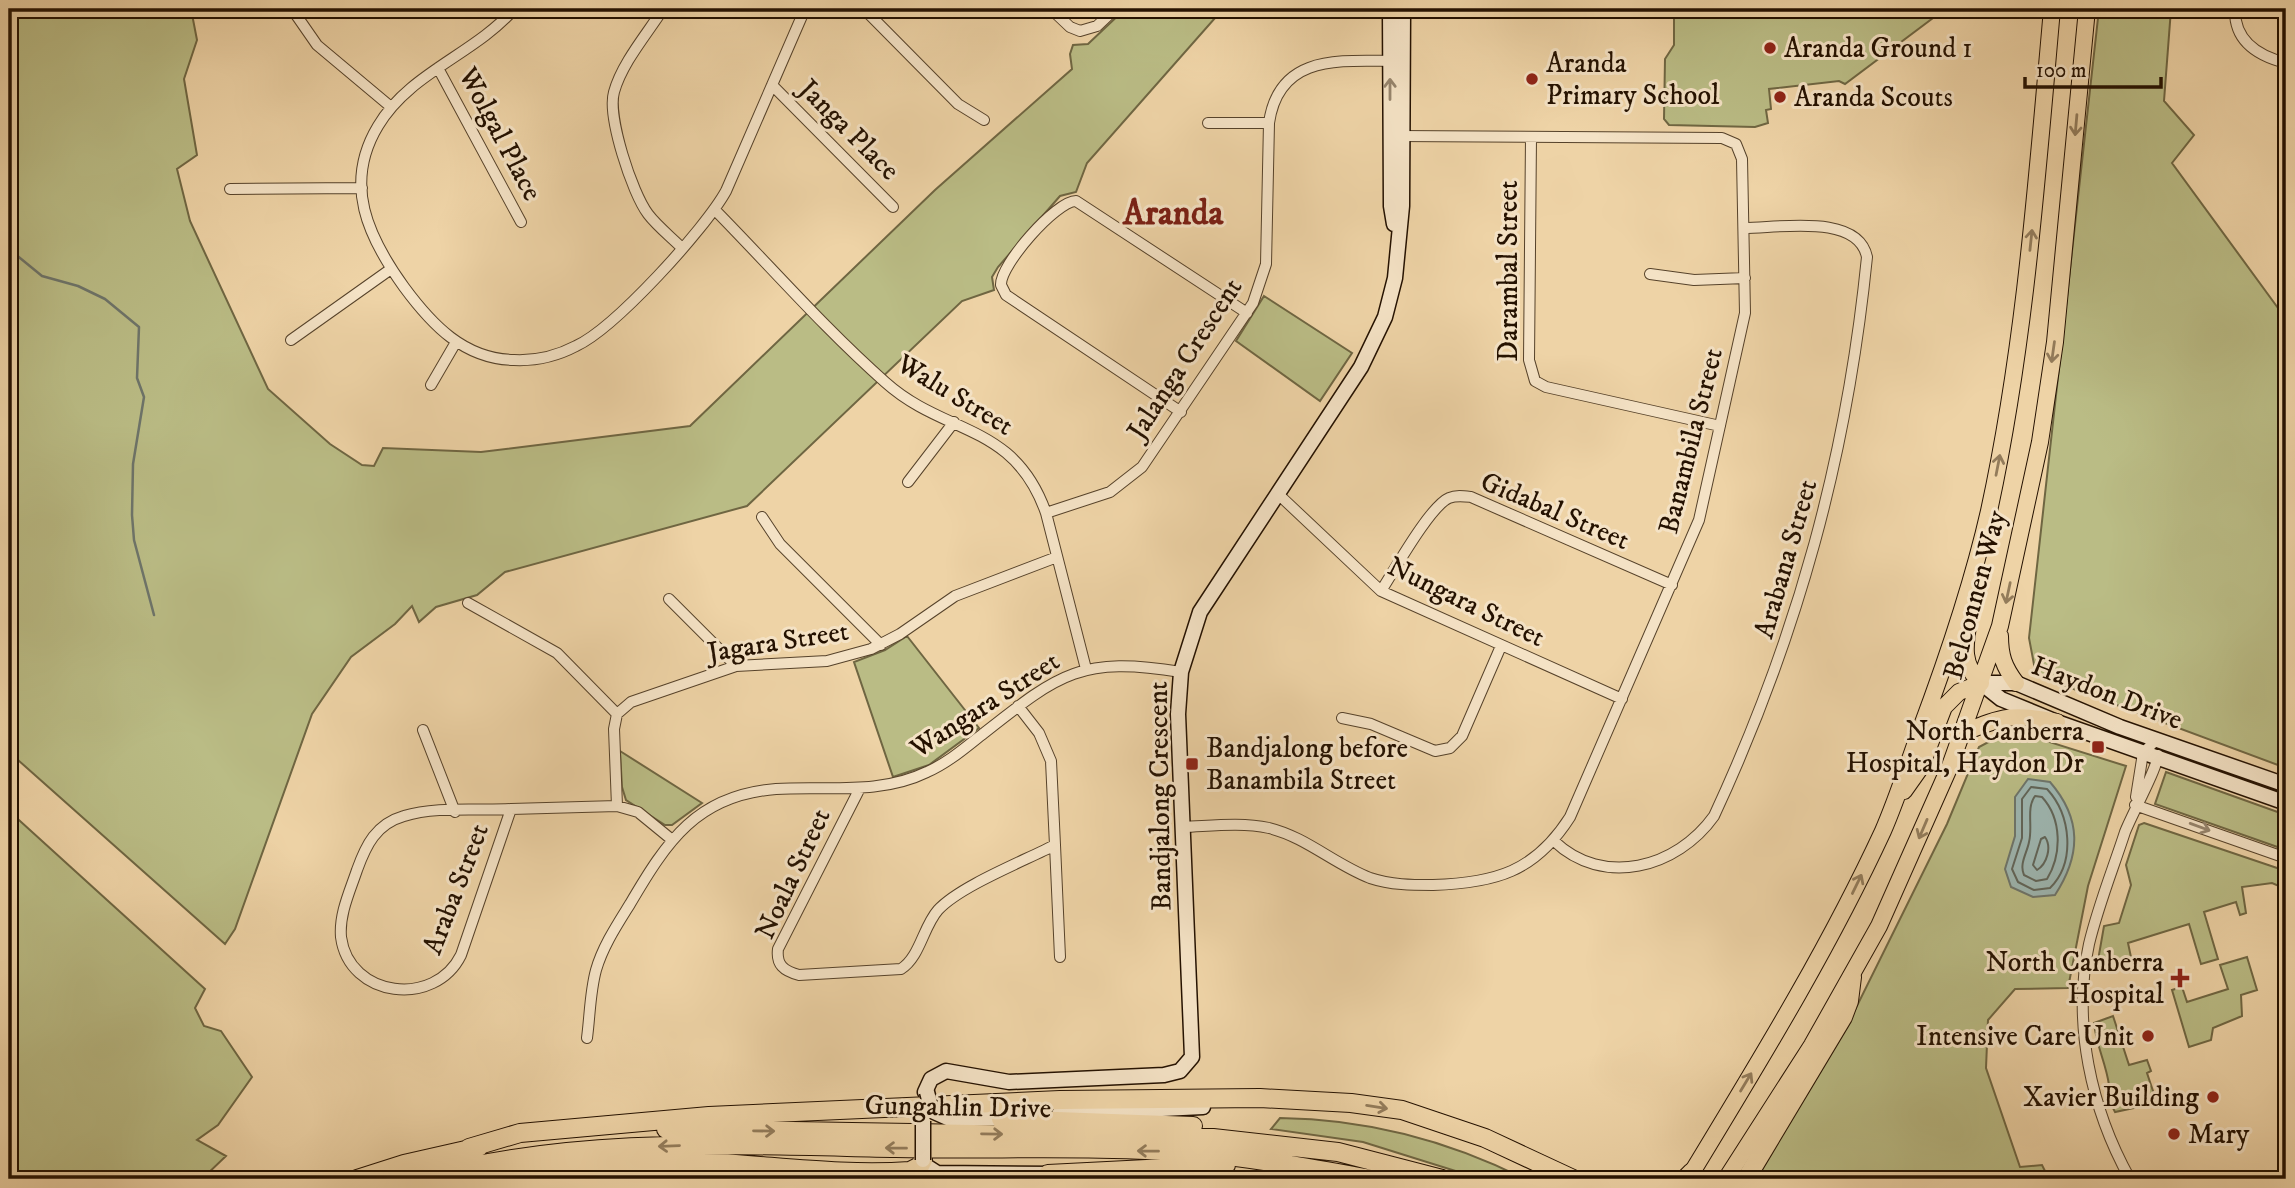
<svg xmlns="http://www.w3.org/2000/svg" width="2295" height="1188" font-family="'IM FELL DW Pica',serif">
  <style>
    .green { fill: #babc85; stroke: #6f6642; stroke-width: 2 }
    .water { fill: #9db6b1; stroke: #6d746a; stroke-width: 2 }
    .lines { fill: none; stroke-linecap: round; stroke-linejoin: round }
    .shore { stroke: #606458; stroke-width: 2 }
    .stream { stroke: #6d746a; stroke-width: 2.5 }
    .street-casing { stroke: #56422a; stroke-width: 12 }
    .secondary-casing { stroke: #241100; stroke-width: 17 }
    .primary-casing { stroke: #241100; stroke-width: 18 }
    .highway-casing { stroke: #241100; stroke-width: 20 }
    .street { stroke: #f4e2c5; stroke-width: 10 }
    .secondary { stroke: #f4e2c5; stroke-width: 14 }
    .primary { stroke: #eed3a6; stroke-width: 16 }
    .highway { stroke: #eed3a6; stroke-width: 18 }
    .secondary-bridge-casing { stroke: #241100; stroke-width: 17; stroke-linecap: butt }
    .secondary-bridge { stroke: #f4e2c5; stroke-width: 14 }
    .oneway { stroke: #96846c }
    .oneway2 { stroke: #937c5b }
    .poi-dot { fill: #8f2418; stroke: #f4e2c5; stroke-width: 2.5 }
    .labels { text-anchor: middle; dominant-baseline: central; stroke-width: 6; stroke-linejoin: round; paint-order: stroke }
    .poi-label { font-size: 28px; fill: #241100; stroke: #f4e2c5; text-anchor: start }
    .street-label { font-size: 28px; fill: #241100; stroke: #f4e2c5 }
    .district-label { font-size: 35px; font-weight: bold; fill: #7a1f14; stroke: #f4e2c5 }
  </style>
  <rect width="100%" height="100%" fill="#eed3a6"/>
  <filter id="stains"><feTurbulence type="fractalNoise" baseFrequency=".00286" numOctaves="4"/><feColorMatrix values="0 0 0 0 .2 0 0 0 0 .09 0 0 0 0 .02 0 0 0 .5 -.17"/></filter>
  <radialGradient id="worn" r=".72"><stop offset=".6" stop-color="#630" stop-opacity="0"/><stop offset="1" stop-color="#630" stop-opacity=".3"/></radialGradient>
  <!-- green -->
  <path class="green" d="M9 9H191L197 40 184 79 197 155 177 169 190 221 268 389 330 444 362 465 374 466 383 448 481 452 690 426 935 190 1072 69 1070 54 1073 45 1088 44 1125 9H1223L1087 163 1076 192 1060 196 998 267 992 277 994 290 962 301 747 506 505 572 477 595 436 607 419 622 412 606 395 624 351 657 312 714 235 929 225 944 9 752Z
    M1674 9H1945L1845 84 1839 81 1769 89 1771 109 1766 110 1768 123 1755 127 1669 125 1664 119 1665 59 1674 45Z
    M2099 9H2171L2164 101 2194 135 2172 163 2286 319V768L2036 675 2029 638Z
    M1264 296 1352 353 1320 401 1236 341Z
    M907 636 979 728 929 765 893 777 854 662 885 650Z
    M2011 730 2126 766 2088 886 2068 988 2015 989 1988 1020 1986 1068 2020 1167 2042 1165 2049 1179H1753L1850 1020 1947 824 1979 747Z
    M620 751 702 803 672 825H665L626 800 622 787Z
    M2166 772 2286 815V850L2155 804Z
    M9 811 205 989 195 1008 204 1026 221 1031 252 1077 218 1125 197 1140 226 1156 202 1179H9Z
    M2144 823 2286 871V889L2272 883 2242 887 2246 913 2240 915 2236 902 2204 912 2218 959 2201 964 2189 924 2128 943 2132 962 2097 966 2104 926 2119 923 2131 885 2126 865 2139 825Z
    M2247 957 2257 990 2241 995 2242 1016 2213 1028 2211 1040 2189 1047 2172 990 2182 987 2187 1002 2228 989 2220 965Z
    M2113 1016 2129 1065 2147 1060 2151 1071 2147 1073 2157 1103 2115 1112C2109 1102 2110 1096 2109 1085 2106 1063 2096 1045 2094 1023Z
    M1280 1118C1368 1119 1447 1140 1525 1179H1481L1363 1142 1271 1129Z"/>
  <!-- water -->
  <path class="water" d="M2028 779 2050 782C2082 819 2081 855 2055 895L2033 897 2011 887 2005 869 2015 836V797Z"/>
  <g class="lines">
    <!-- shore -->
    <path class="shore" d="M2031 787 2047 789C2071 815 2076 862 2050 888L2034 890 2018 882 2012 869 2022 838V799Z
      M2035 796 2042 797C2062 819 2062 854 2047 879L2036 881 2024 875C2019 864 2027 853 2029 842 2033 827 2026 808 2035 796Z
      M2045 837C2052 847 2047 864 2037 870L2033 865 2041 839Z"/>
    <!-- stream -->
    <path class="stream" d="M9 249 42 276 78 286 105 299 139 327 137 378 144 397 133 464 132 515 134 540 154 615"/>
    <defs>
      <path id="street" d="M292 9 317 45 391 107
        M514 9C475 54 409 73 378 126 343 184 368 237 404 287 432 325 464 359 514 360 535 361 557 356 576 346 615 328 705 229 726 191L805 9
        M663 9C647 34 622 63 614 92 607 116 632 193 648 214 657 226 671 237 682 248
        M864 9 958 104 984 120
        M1051 9 1070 27 1080 31 1097 26 1115 9
        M2235 9C2234 41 2258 56 2286 63
        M438 68 521 222
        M772 85 893 207
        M1208 123H1269
        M1531 137 1529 360 1535 381 1546 387 1720 426
        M230 189 362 188
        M715 210C771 267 825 329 885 382 945 436 1014 422 1046 513L1086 669
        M1650 274 1694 280 1745 278
        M291 340 391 269
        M431 385 456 342
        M1181 412 1006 295 1001 285C1000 265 1056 201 1076 201L1247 313
        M908 482 954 422
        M1277 493 1381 591 1622 699
        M1046 513 1110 492 1142 467 1253 303 1266 264 1269 123C1279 53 1341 61 1395 61
        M762 517 780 544 881 645
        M1381 591C1394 571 1430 506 1449 498 1456 495 1463 496 1471 497L1672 585
        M669 599 736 666
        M468 603 557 653 617 714 614 729 617 806
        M617 714 631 702 736 666 827 661 871 649 900 634 955 596 1057 557
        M1342 718 1371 724 1435 751 1450 748 1462 736 1501 646
        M423 730 455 812
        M860 788 778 949C776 965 784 971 799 975L901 969C920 957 923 927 938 910 960 886 1024 861 1055 845L1051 761 1039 733 1018 706
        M2136 797 2143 753 2156 740
        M2135 805 2286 858
        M511 809C477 811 436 806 404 816 376 824 366 845 357 870 350 891 339 914 341 937 349 998 435 1008 461 955L511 809 617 806 638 812 671 839
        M1183 827C1211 826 1241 822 1269 828 1306 837 1334 864 1370 878 1391 885 1412 885 1433 885 1495 883 1535 872 1570 817L1699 520 1745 313 1742 159 1736 144 1722 138 1396 136
        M1554 841C1603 888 1677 868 1714 816 1798 635 1847 456 1867 257 1858 213 1779 228 1744 228
        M1055 845 1060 957
        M587 1038C590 1015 590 992 596 970 603 946 617 925 630 904 667 841 697 795 776 789 827 786 880 795 927 772 948 763 966 747 984 733 1060 673 1081 656 1181 672
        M2130 1179C2091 1109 2072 1023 2089 944 2098 906 2113 869 2125 832 2132 814 2157 769 2158 755"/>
      <path id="secondary" d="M1390 9 1391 206 1394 224
        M1981 683 2001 699 2057 722 2286 803
        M1981 683H2016L2120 727 2286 785
        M925 1092 931 1079 946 1071 1009 1082 1164 1075 1180 1071 1192 1057 1178 714 1181 672 1200 612 1361 367 1385 317 1395 278 1402 206 1403 9
        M932 1111 950 1119 1011 1118
        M1059 1114 1203 1107
        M923 1160 926 1166 937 1173 1057 1174
        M1151 1176 1226 1179"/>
      <path id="primary" d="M1970 614C1966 640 1959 663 1981 683
        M2000 636C2000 656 2004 667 2016 683
        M1963 733C2005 715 2012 714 2057 722
        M1904 791 1921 767 1944 707 1959 692 1981 683
        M1688 1179C1757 1065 1827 952 1883 831 1897 799 1908 764 1920 731 1947 659 1972 586 1989 511 2025 345 2037 177 2052 9
        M1726 1179 1812 1045 1879 926 1950 766 2000 626 2040 442 2055 342 2087 9"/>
      <path id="highway" d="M1001 1119 1193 1126
        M666 1129 1213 1138 1338 1152 1442 1179
        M469 1148 520 1133 709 1116 1060 1100 1260 1098 1351 1103 1402 1110 1485 1138 1573 1179
        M1048 1174 1226 1165
        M357 1179 404 1164 479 1147
        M417 1179C573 1136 737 1145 896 1148 997 1150 1098 1145 1198 1153 1256 1158 1314 1169 1371 1179
        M477 1179C551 1166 626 1159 701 1162 771 1165 840 1176 910 1171L920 1166 923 1160
        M1685 1179 1692 1172
        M1746 1179 1843 1017 1849 1001 1852 977"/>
    </defs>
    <!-- street casing -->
    <use href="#street" class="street-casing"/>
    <!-- secondary casing -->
    <use href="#secondary" class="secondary-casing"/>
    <!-- primary casing -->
    <use href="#primary" class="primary-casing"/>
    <!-- highway casing -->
    <use href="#highway" class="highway-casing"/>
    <!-- street -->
    <use href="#street" class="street"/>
    <!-- secondary -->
    <use href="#secondary" class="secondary"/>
    <!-- primary -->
    <use href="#primary" class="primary"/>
    <!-- highway -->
    <use href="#highway" class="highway"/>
    <defs>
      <path id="secondary-bridge" d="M927 1092 932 1111
        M923 1160V1121"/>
    </defs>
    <!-- secondary-bridge casing -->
    <use href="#secondary-bridge" class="secondary-bridge-casing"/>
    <!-- secondary-bridge -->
    <use href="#secondary-bridge" class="secondary-bridge"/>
  </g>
  <!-- one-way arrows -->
  <defs><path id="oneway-shaft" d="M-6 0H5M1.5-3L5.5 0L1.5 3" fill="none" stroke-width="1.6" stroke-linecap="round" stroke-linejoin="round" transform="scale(1.75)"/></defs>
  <g class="oneway">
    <use href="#oneway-shaft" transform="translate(1390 89) rotate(-90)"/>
    <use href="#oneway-shaft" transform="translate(2200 827) rotate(20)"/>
  </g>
  <g class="oneway2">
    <use href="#oneway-shaft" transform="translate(2076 125) rotate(95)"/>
    <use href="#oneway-shaft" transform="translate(2031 240) rotate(-84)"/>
    <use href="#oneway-shaft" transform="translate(2053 352) rotate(98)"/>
    <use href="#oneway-shaft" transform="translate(1998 465) rotate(-79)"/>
    <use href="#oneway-shaft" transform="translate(2008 593) rotate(102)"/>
    <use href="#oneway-shaft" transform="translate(1923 829) rotate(113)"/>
    <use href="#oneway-shaft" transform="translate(1857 884) rotate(-64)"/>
    <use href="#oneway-shaft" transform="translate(1746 1082) rotate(-59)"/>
    <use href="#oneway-shaft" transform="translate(1377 1107) rotate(9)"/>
    <use href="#oneway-shaft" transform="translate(764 1131) rotate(1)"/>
    <use href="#oneway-shaft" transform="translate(992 1134) rotate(1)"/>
    <use href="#oneway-shaft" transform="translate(669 1146) rotate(178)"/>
    <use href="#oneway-shaft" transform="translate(896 1148) rotate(-179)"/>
    <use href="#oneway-shaft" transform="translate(1148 1151) rotate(-179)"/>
  </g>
  <!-- markers -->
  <g class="poi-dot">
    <circle cx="1770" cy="48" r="7"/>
    <circle cx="1532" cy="79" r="7"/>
    <circle cx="1780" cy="97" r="7"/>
    <rect x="2091" y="740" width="14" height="14" rx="3.5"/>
    <rect x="1185" y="757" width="14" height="14" rx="3.5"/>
    <path d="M2176.5 967.5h7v7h7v7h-7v7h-7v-7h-7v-7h7z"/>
    <circle cx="2148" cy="1036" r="7"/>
    <circle cx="2213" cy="1097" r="7"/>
    <circle cx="2174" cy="1134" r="7"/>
  </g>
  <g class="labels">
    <!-- poi labels -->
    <g class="poi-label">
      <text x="1784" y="48">Aranda Ground 1</text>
      <text x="1546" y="63">Aranda<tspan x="1546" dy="32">Primary School</tspan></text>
      <text x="1794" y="97">Aranda Scouts</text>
      <text x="2084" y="731" text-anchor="end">North Canberra<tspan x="2084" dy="32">Hospital, Haydon Dr</tspan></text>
      <text x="1206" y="748">Bandjalong before<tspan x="1206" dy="32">Banambila Street</tspan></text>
      <text x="2164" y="962" text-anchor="end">North Canberra<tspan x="2164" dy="32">Hospital</tspan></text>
      <text x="2134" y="1036" text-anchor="end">Intensive Care Unit</text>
      <text x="2199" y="1097" text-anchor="end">Xavier Building</text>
      <text x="2188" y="1134">Mary</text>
    </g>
    <!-- street labels -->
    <g class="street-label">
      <text transform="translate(849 130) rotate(45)">Janga Place</text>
      <text transform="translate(500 134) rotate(62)">Wolgal Place</text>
      <text transform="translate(1508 271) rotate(-90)">Darambal Street</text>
      <text transform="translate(1185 359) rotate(-57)">Jalanga Crescent</text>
      <text transform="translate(955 395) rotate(31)">Walu Street</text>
      <text transform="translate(1691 441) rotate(-76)">Banambila Street</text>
      <text transform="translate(1555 511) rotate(23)">Gidabal Street</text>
      <text transform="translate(1786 559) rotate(-74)">Arabana Street</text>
      <text transform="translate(1975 595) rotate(-75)">Belconnen Way</text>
      <text transform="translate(1466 602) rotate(26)">Nungara Street</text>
      <text transform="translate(778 642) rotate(-9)">Jagara Street</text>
      <text transform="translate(2107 693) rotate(21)">Haydon Drive</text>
      <text transform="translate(985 705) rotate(-33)">Wangara Street</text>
      <text transform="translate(1160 796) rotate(-91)">Bandjalong Crescent</text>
      <text transform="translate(793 874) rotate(-65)">Noala Street</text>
      <text transform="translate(456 889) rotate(-69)">Araba Street</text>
      <text transform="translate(958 1107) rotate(1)">Gungahlin Drive</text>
    </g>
    <!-- district labels -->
    <g class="district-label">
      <text x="1173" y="214">Aranda</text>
    </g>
  </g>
  <!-- margin -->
  <rect width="2295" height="1188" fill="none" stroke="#eed3a6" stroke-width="35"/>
  <rect x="10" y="10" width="2274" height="1167" fill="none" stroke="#241100" stroke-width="3.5"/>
  <rect x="18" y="18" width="2260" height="1153" fill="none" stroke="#241100" stroke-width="2"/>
  <!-- scale -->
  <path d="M2025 77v10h136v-10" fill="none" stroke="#241100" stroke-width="3.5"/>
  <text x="2036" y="77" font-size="21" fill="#241100" stroke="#f4e2c5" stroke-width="5" paint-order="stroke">100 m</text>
  <rect width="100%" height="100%" filter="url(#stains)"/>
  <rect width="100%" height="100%" fill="url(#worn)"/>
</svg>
